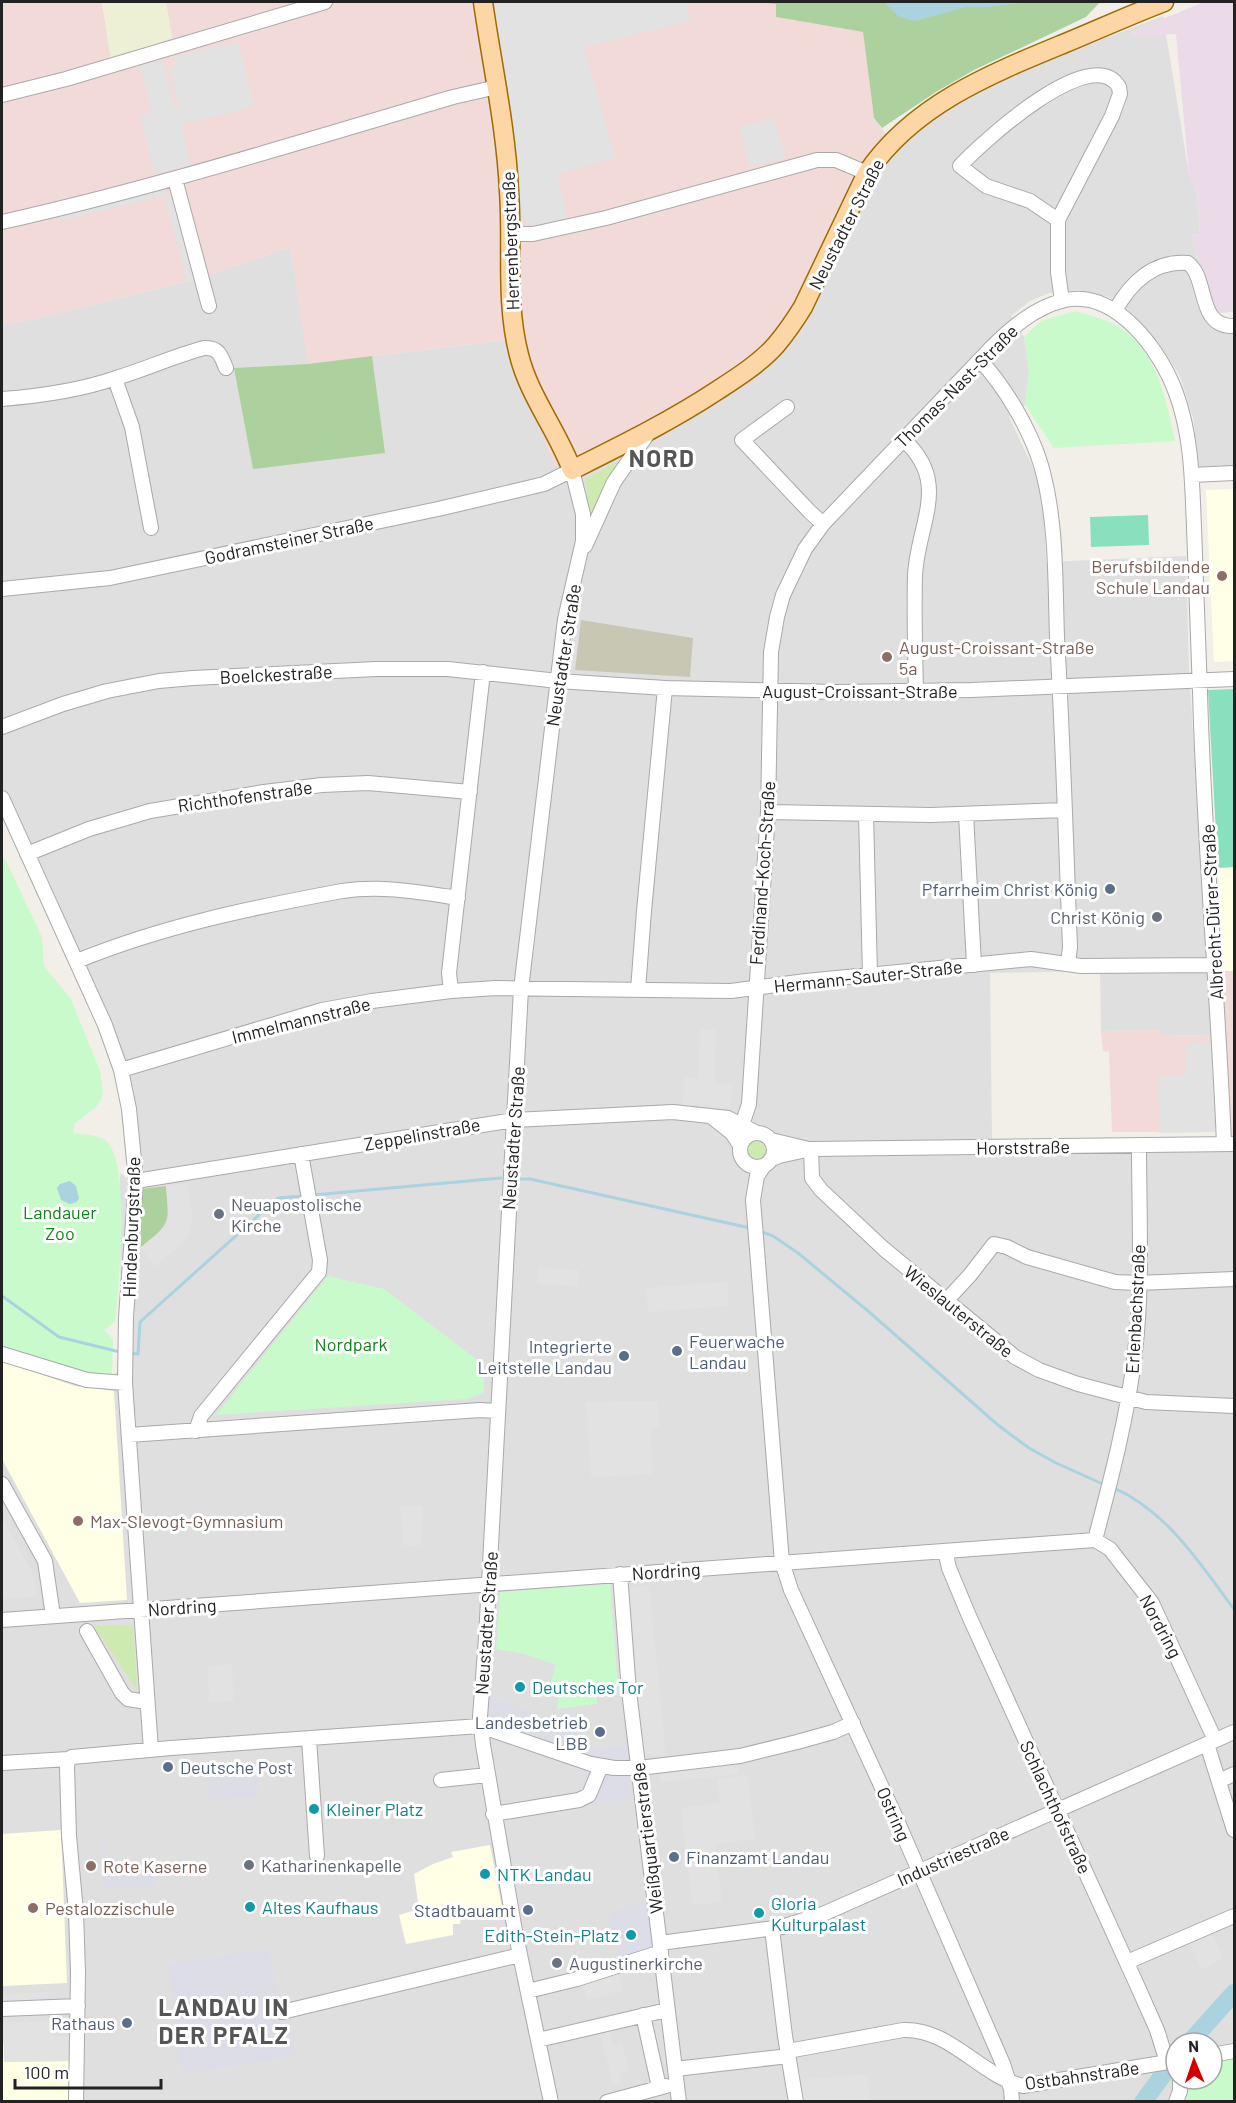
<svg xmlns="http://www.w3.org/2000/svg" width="1236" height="2103" font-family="Barlow,sans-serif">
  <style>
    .residential { fill: #e0dfdf }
    .commercial { fill: #f2dad9 }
    .industrial { fill: #ebdbe8 }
    .education { fill: #ffffe5 }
    .construction { fill: #c7c7b4 }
    .farmland { fill: #eef0d5 }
    .grass { fill: #cdebb0 }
    .forest { fill: #add19e }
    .park { fill: #c8facc }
    .pitch { fill: #88e0be }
    .parking { fill: #e2e2e2 }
    .plaza { fill: #dddde8 }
    .water { fill: #aad3df }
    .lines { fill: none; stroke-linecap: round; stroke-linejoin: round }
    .stream { stroke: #aad3df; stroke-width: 3 }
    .river { stroke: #aad3df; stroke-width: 18 }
    .minor-casing { stroke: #a9a9a9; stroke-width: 16 }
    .major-casing { stroke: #a06b00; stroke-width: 21 }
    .minor { stroke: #fff; stroke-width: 14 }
    .major { stroke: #fcd6a4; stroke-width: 18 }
    .education-dot { fill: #8d6e63; stroke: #fff; stroke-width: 2 }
    .service-dot { fill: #5c6f8a; stroke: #fff; stroke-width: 2 }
    .worship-dot { fill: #6b7280; stroke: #fff; stroke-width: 2 }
    .culture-dot { fill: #0f9aa8; stroke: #fff; stroke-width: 2 }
    .labels { text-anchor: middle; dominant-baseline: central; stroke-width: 6; stroke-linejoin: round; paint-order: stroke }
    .street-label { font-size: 18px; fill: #222; stroke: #fff }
    .education-label { font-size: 18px; fill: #785e54; stroke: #fff; text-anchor: start }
    .service-label { font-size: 18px; fill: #4e5e75; stroke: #fff; text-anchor: end }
    .worship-label { font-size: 18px; fill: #5b616d; stroke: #fff; text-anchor: start }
    .park-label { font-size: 18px; fill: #0c8416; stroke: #fff }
    .culture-label { font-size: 18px; fill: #0d838f; stroke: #fff; text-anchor: start }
    .district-label { font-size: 24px; font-weight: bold; letter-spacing: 1.5px; fill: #555; stroke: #fff }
  </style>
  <rect width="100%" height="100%" fill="#f2efe9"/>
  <!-- residential -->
  <path class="residential" d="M1163 16 1189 174 1197 195 1200 234 1191 235 1199 262 1189 273 1197 304 1206 323 1218 332 1234 331V466L1199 467 1193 418 1180 376 1158 342 1128 310 1109 297 1079 290 1049 293 1030 301 1011 316 1024 337 1029 372 1025 405 1009 417 1035 472 1044 517 1046 562 1186 556 1189 672 1213 1035 1160 1036 1159 1030 1101 1031 1100 971 990 973 992 1139 1234 1138V2058L1212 2064V2043H1176V2079H1198L1178 2101H2V1350L112 1376 121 1369 120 1173 140 1189 126 1074 2 786V324L29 320 193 280 290 247 309 364 506 340 523 390 872 178 895 147 964 92Z"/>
  <!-- commercial -->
  <path class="commercial" d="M2 2H102L111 60 172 38 166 2H755L776 4V17L863 32 874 118 895 147 872 178 820 283 731 388 628 458 554 465 523 390 506 340 308 364 290 247 193 280 29 320 2 324Z
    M1223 971H1234V1138H1228Z
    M1160 1030V1036L1213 1035 1215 1132H1112L1109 1052 1103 1051 1101 1031Z"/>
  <!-- industrial -->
  <path class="industrial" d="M1204 2H1234V312L1220 313 1214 310 1191 235 1200 234 1197 195 1189 174 1176 34 1131 36V32Z"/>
  <!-- education -->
  <path class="education" d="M1234 489V661L1214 662 1206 490Z
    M1234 867V971H1223L1218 868Z
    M2 1361 75 1386 114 1391 127 1600 80 1603 2 1459Z
    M61 1830 67 1983 2 1986V1834Z
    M490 1845 502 1908 461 1918 460 1924H453V1935L406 1944 399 1915 419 1909 414 1874 433 1864 453 1857 451 1852Z
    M2 2044H4L5 2062 70 2061V2101L2 2102Z"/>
  <!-- construction -->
  <path class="construction" d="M581 620 693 638 690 677 575 670Z"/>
  <!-- farmland -->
  <path class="farmland" d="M102 2H166L172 38 111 60Z"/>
  <!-- grass -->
  <path class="grass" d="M624 458 590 527 586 479Z
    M746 1149a12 12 0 1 1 24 0a12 12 0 1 1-24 0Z
    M133 1625 137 1690 94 1626Z"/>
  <!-- forest -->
  <path class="forest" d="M755 2H1100L1086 17 974 70 936 92 882 128 874 118 863 32 776 17V4Z
    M372 356 385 453 253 469 234 368 308 364Z
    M166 1186C169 1224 171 1223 141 1247V1189Z"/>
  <!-- park -->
  <path class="park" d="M1076 311C1086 315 1097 317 1107 321 1155 341 1166 396 1175 441L1054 448 1025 405 1029 372 1024 337 1041 321Z
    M2 856 6 861 42 937 44 966 71 999 100 1071 103 1093 101 1100 95 1108 74 1124V1133C83 1135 97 1134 105 1140 132 1159 118 1290 115 1322L104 1330 113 1339 112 1376 81 1372 2 1350Z
    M328 1276 384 1289 484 1365V1392L468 1399 216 1415Z
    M610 1584 618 1687 598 1689 597 1704 557 1709 559 1695 548 1690 556 1665 525 1654 496 1649 500 1592Z
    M1234 2058V2101L1178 2102 1198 2079H1212L1213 2063Z"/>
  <!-- pitch -->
  <path class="pitch" d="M1148 515 1149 545 1091 547 1090 517Z
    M1234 689V867L1218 868 1208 690Z"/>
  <!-- parking -->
  <path class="parking" d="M494 2H685L690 21 584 47 615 158 557 174 568 221 535 226 520 219 519 185Z
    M238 42 254 107 181 124 190 165 154 174 140 115 151 112 140 65 163 60 175 109 179 108 169 67 176 66 174 57Z
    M774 118 785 158 750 167 739 127Z
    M163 187 165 195 172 194 194 280 186 282 165 196 60 221 58 212Z
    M700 1030H716L714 1083 732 1085 731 1108 683 1104 684 1078H698Z
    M1213 1042 1215 1132 1159 1133 1158 1076 1186 1075V1043Z
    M187 1183 193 1221 188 1236 176 1249 154 1267 141 1247 162 1230 167 1223 169 1218 166 1186Z
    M538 1268 579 1270 578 1286 537 1284Z
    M727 1282 729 1306 648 1312 646 1288Z
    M619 1401H658L659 1427 650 1429 653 1474 591 1477 586 1402Z
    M423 1505 422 1545 403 1546 400 1506Z
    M2 1518 35 1577 37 1597 2 1599Z
    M649 1585 666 1754 643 1757 628 1596 630 1590 636 1587Z
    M232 1664 234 1701 209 1702 208 1666Z
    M738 1764 739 1774 660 1782 659 1772Z
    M748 1775 755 1839 716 1844 722 1902 692 1905 681 1808 720 1803 717 1779Z
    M1210 1929 1223 1959 1201 1969 1188 1939Z
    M617 1969 623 1990 587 2000 581 1979Z
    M47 1992 48 2000 2 2002V1994Z
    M54 2021V2036H69L70 2061 4 2062 3 2023Z
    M610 2031 613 2046 622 2044 629 2071 620 2073 622 2083 613 2085 600 2034Z
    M867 2074 871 2101H803L801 2080Z"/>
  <!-- plaza -->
  <path class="plaza" d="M486 1695 547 1717 574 1713 579 1751 627 1746 631 1799 585 1804 582 1766 480 1724Z
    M318 1745 326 1873 310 1874 302 1746Z
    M259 1772 260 1796 208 1799 206 1776Z
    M102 1845H104L106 1865 155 1862 156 1886 103 1889Z
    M647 1900 652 1949 618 1962 609 1921 610 1915 618 1909Z
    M268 1949 282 2012 296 2056 181 2074 168 1964Z"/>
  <!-- water -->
  <path class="water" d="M884 2H1030L988 7H967L915 21 899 17Z
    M70 1181 76 1186 79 1198 77 1202 70 1204 61 1200 57 1188 60 1184Z"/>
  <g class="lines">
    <!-- stream -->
    <path class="stream" d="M513 1179H530L750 1228
      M313 1195 501 1178
      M760 1231 773 1236 798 1253 868 1311 998 1425 1029 1448 1056 1463 1105 1485
      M2 1296 59 1337 120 1352
      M130 1353 138 1354 140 1322 278 1198 304 1196
      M1114 1488C1168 1512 1200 1564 1234 1609"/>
    <!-- river -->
    <path class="river" d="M1189 2043 1234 1993
      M1143 2102 1176 2057"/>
    <defs>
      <path id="minor" d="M2 95 66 79 325 2
        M175 179 209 306
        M1058 220 1030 201 986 186 960 166C980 144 1092 41 1119 87L1120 94 1112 116 1058 220V272L1062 301
        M2 222C154 188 303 141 453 97L497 87
        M510 234H533L606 218 817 160H836L867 173
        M1115 311C1130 283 1154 260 1188 263 1209 279 1196 327 1234 326
        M980 360C1005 387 1030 429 1041 465 1057 521 1055 580 1057 637 1063 741 1066 844 1070 947L1068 964
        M115 379 132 427 151 528
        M2 399C41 396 78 391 116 378 146 369 174 356 204 348 219 347 221 356 226 368
        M787 407 742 440 809 511 823 524
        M903 439C952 483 917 524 915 576 914 614 915 653 916 692
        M1192 475 1234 473
        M585 546 614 482 649 432
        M2 589 110 578 438 509 519 490 544 484 572 470 583 514V541L565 619 521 989 486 1638 480 1717 483 1745 515 1931 551 2102
        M2 727 63 704 107 691 159 681 193 678 376 669H448L558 681 665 688 836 692 972 690 1234 679
        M2 798 105 1025 121 1070 129 1109 136 1181 126 1317 125 1383 151 1750
        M768 812 931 815 1065 810
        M866 814 870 975
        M966 814 974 965
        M27 854 89 829 150 811 264 792 322 785 368 783 470 792
        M77 961C163 926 250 908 342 891 381 885 419 892 458 898
        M638 990 644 911 665 688
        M451 991 449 973 483 672
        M121 1070 322 1010 372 1001 451 991 496 988 731 991 806 981 1031 959 1081 966 1214 965
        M713 1118 732 1133 740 1145
        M742 1125 749 1104 768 812 771 652 777 617 783 595 805 549 823 524 990 349C1011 328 1035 307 1065 300 1116 289 1161 351 1176 393 1192 436 1192 482 1194 527 1196 582 1198 637 1200 692 1204 843 1218 994 1224 1144
        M740 1150a17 17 0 1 1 34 0a17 17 0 1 1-34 0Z
        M771 1140 809 1149
        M811 1149 812 1178 821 1190 884 1249 1015 1357 1039 1370 1078 1384 1146 1402 1234 1406
        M772 1159 779 1156 811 1149 1234 1144
        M763 1167 757 1176 753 1200 782 1562 791 1590 896 1818 1003 2064 1011 2089 1012 2102
        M136 1181 514 1120 673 1112 728 1118 757 1133
        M946 1301 970 1275 994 1244 1007 1247 1027 1257 1115 1282 1138 1283 1234 1279
        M2 1354 87 1380 125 1383
        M196 1431 201 1416 319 1272 320 1260 301 1154
        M129 1435 480 1410 497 1411
        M2 1484 45 1561 53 1616
        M1095 1540C1111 1479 1128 1415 1135 1352 1143 1284 1139 1213 1139 1145
        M945 1551 949 1568 969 1616 1137 1985 1157 2030 1167 2062
        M620 1574 629 1691 679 2102
        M2 1620 1095 1540 1110 1549 1152 1603 1215 1740
        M87 1631 122 1693 128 1699 147 1702
        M309 1739 317 1856
        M1207 1744 1234 1830
        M2 1763 68 1759
        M441 1780 487 1775
        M1219 1781 1234 1774
        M493 1814 579 1800 589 1795 601 1766
        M772 1929 785 2036 796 2102
        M660 1943 782 1927 823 1914 1234 1732
        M1127 1962 1234 1916
        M528 1991 577 1979 661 1952
        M2 2009 78 2006
        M282 2012 520 1955
        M643 2015 659 2087
        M538 2040 667 2010
        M788 2051 903 2030C950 2028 979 2075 1023 2086L1174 2061
        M1212 2055 1234 2051
        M675 2069 789 2056
        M76 2102 78 1973 76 1912 69 1836 67 1767 68 1759 72 1757 171 1748 480 1726 591 1764 614 1768H639L740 1756 797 1742 833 1732 853 1723
        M607 2102 666 2086
        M1176 2102 1180 2091V2079"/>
      <path id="major" d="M483 2C492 65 506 127 509 191 513 246 505 301 519 355 529 396 557 430 572 470 622 445 671 421 718 390 738 377 760 363 776 345 786 333 795 320 803 307L867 173C913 105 990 74 1063 44 1097 30 1130 15 1164 2"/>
    </defs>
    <!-- minor casing -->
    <use href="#minor" class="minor-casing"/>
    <!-- major casing -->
    <use href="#major" class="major-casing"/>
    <!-- minor -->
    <use href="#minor" class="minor"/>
    <!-- major -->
    <use href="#major" class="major"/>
  </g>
  <!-- markers -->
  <g class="education-dot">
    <circle cx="1222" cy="576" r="6"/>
    <circle cx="887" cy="657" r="6"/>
    <circle cx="78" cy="1521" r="6"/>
    <circle cx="91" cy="1866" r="6"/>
    <circle cx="33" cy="1908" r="6"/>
  </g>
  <g class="service-dot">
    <circle cx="1110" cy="889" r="6"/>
    <circle cx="677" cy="1351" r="6"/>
    <circle cx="624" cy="1356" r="6"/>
    <circle cx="600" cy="1732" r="6"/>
    <circle cx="168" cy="1767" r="6"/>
    <circle cx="674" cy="1857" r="6"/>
    <circle cx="528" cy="1910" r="6"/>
    <circle cx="127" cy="2023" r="6"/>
  </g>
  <g class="worship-dot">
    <circle cx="1157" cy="917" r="6"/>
    <circle cx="219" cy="1214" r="6"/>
    <circle cx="249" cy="1865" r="6"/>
    <circle cx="557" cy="1963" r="6"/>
  </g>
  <g class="culture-dot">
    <circle cx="520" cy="1687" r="6"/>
    <circle cx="314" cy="1809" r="6"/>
    <circle cx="485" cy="1874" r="6"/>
    <circle cx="250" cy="1907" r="6"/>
    <circle cx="759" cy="1913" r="6"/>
    <circle cx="631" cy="1935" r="6"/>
  </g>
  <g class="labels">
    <!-- street labels -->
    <g class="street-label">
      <text transform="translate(846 224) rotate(-63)">Neustadter Straße</text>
      <text transform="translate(510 241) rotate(-92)">Herrenbergstraße</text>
      <text transform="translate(956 386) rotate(-45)">Thomas-Nast-Straße</text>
      <text transform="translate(289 540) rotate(-12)">Godramsteiner Straße</text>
      <text transform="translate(563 655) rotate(-81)">Neustadter Straße</text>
      <text transform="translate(276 674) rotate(-3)">Boelckestraße</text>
      <text x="860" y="691">August-Croissant-Straße</text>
      <text transform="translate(245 796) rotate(-8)">Richthofenstraße</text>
      <text transform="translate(762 873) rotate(-86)">Ferdinand-Koch-Straße</text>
      <text transform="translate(1212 912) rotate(-93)">Albrecht-Dürer-Straße</text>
      <text transform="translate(868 976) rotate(-6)">Hermann-Sauter-Straße</text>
      <text transform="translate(301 1020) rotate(-14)">Immelmannstraße</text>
      <text transform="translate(422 1134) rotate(-10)">Zeppelinstraße</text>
      <text transform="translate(513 1138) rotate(-86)">Neustadter Straße</text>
      <text transform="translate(1023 1147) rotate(-1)">Horststraße</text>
      <text transform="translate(131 1227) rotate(-88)">Hindenburgstraße</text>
      <text transform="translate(1135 1309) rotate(-87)">Erlenbachstraße</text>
      <text transform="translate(959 1311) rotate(39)">Wieslauterstraße</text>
      <text transform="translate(666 1571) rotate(-4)">Nordring</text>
      <text transform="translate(182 1607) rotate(-4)">Nordring</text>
      <text transform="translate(486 1623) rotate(-86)">Neustadter Straße</text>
      <text transform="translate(1161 1626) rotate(62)">Nordring</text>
      <text transform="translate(1056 1807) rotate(65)">Schlachthofstraße</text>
      <text transform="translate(894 1814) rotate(66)">Ostring</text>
      <text transform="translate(647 1838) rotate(-97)">Weißquartierstraße</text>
      <text transform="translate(953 1856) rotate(-24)">Industriestraße</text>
      <text transform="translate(1082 2075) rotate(-8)">Ostbahnstraße</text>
    </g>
    <!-- education labels -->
    <g class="education-label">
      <text x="1210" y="566" text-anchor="end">Berufsbildende<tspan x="1210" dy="21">Schule Landau</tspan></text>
      <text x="899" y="647">August-Croissant-Straße<tspan x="899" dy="21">5a</tspan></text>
      <text x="90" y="1521">Max-Slevogt-Gymnasium</text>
      <text x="103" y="1866">Rote Kaserne</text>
      <text x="45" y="1908">Pestalozzischule</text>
    </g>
    <!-- service labels -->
    <g class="service-label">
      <text x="1098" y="889">Pfarrheim Christ König</text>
      <text x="689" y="1341" text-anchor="start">Feuerwache<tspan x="689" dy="21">Landau</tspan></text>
      <text x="612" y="1346">Integrierte<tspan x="612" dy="21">Leitstelle Landau</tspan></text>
      <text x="588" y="1722">Landesbetrieb<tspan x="588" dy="21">LBB</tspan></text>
      <text x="180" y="1767" text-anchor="start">Deutsche Post</text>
      <text x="686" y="1857" text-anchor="start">Finanzamt Landau</text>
      <text x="516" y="1910">Stadtbauamt</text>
      <text x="115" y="2023">Rathaus</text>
    </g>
    <!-- worship labels -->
    <g class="worship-label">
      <text x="1145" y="917" text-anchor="end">Christ König</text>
      <text x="231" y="1204">Neuapostolische<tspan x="231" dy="21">Kirche</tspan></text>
      <text x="261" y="1865">Katharinenkapelle</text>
      <text x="569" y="1963">Augustinerkirche</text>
    </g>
    <!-- park labels -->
    <g class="park-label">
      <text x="60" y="1212">Landauer<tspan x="60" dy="21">Zoo</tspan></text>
      <text x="351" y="1344">Nordpark</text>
    </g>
    <!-- culture labels -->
    <g class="culture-label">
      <text x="532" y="1687">Deutsches Tor</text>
      <text x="326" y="1809">Kleiner Platz</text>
      <text x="497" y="1874">NTK Landau</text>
      <text x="771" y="1903">Gloria<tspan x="771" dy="21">Kulturpalast</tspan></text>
      <text x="262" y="1907">Altes Kaufhaus</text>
      <text x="619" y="1935" text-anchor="end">Edith-Stein-Platz</text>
    </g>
    <!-- district labels -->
    <g class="district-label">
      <text x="662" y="457">NORD</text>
      <text x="224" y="2006">LANDAU IN<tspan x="224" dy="28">DER PFALZ</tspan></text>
    </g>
  </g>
  <!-- border -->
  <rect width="1236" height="2103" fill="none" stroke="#222222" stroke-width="6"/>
  <!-- north arrow -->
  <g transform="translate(1194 2061) rotate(358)"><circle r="28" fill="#ffffff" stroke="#a7a7a7" stroke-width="1.5"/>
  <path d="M0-4.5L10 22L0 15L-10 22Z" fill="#d40000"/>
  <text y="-9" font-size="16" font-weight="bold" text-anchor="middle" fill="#222222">N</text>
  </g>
  <!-- scale -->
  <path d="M15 2079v9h146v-9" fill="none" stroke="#222222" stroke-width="3"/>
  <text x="24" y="2079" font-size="18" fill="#222222" stroke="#ffffff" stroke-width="4.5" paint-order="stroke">100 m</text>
</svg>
